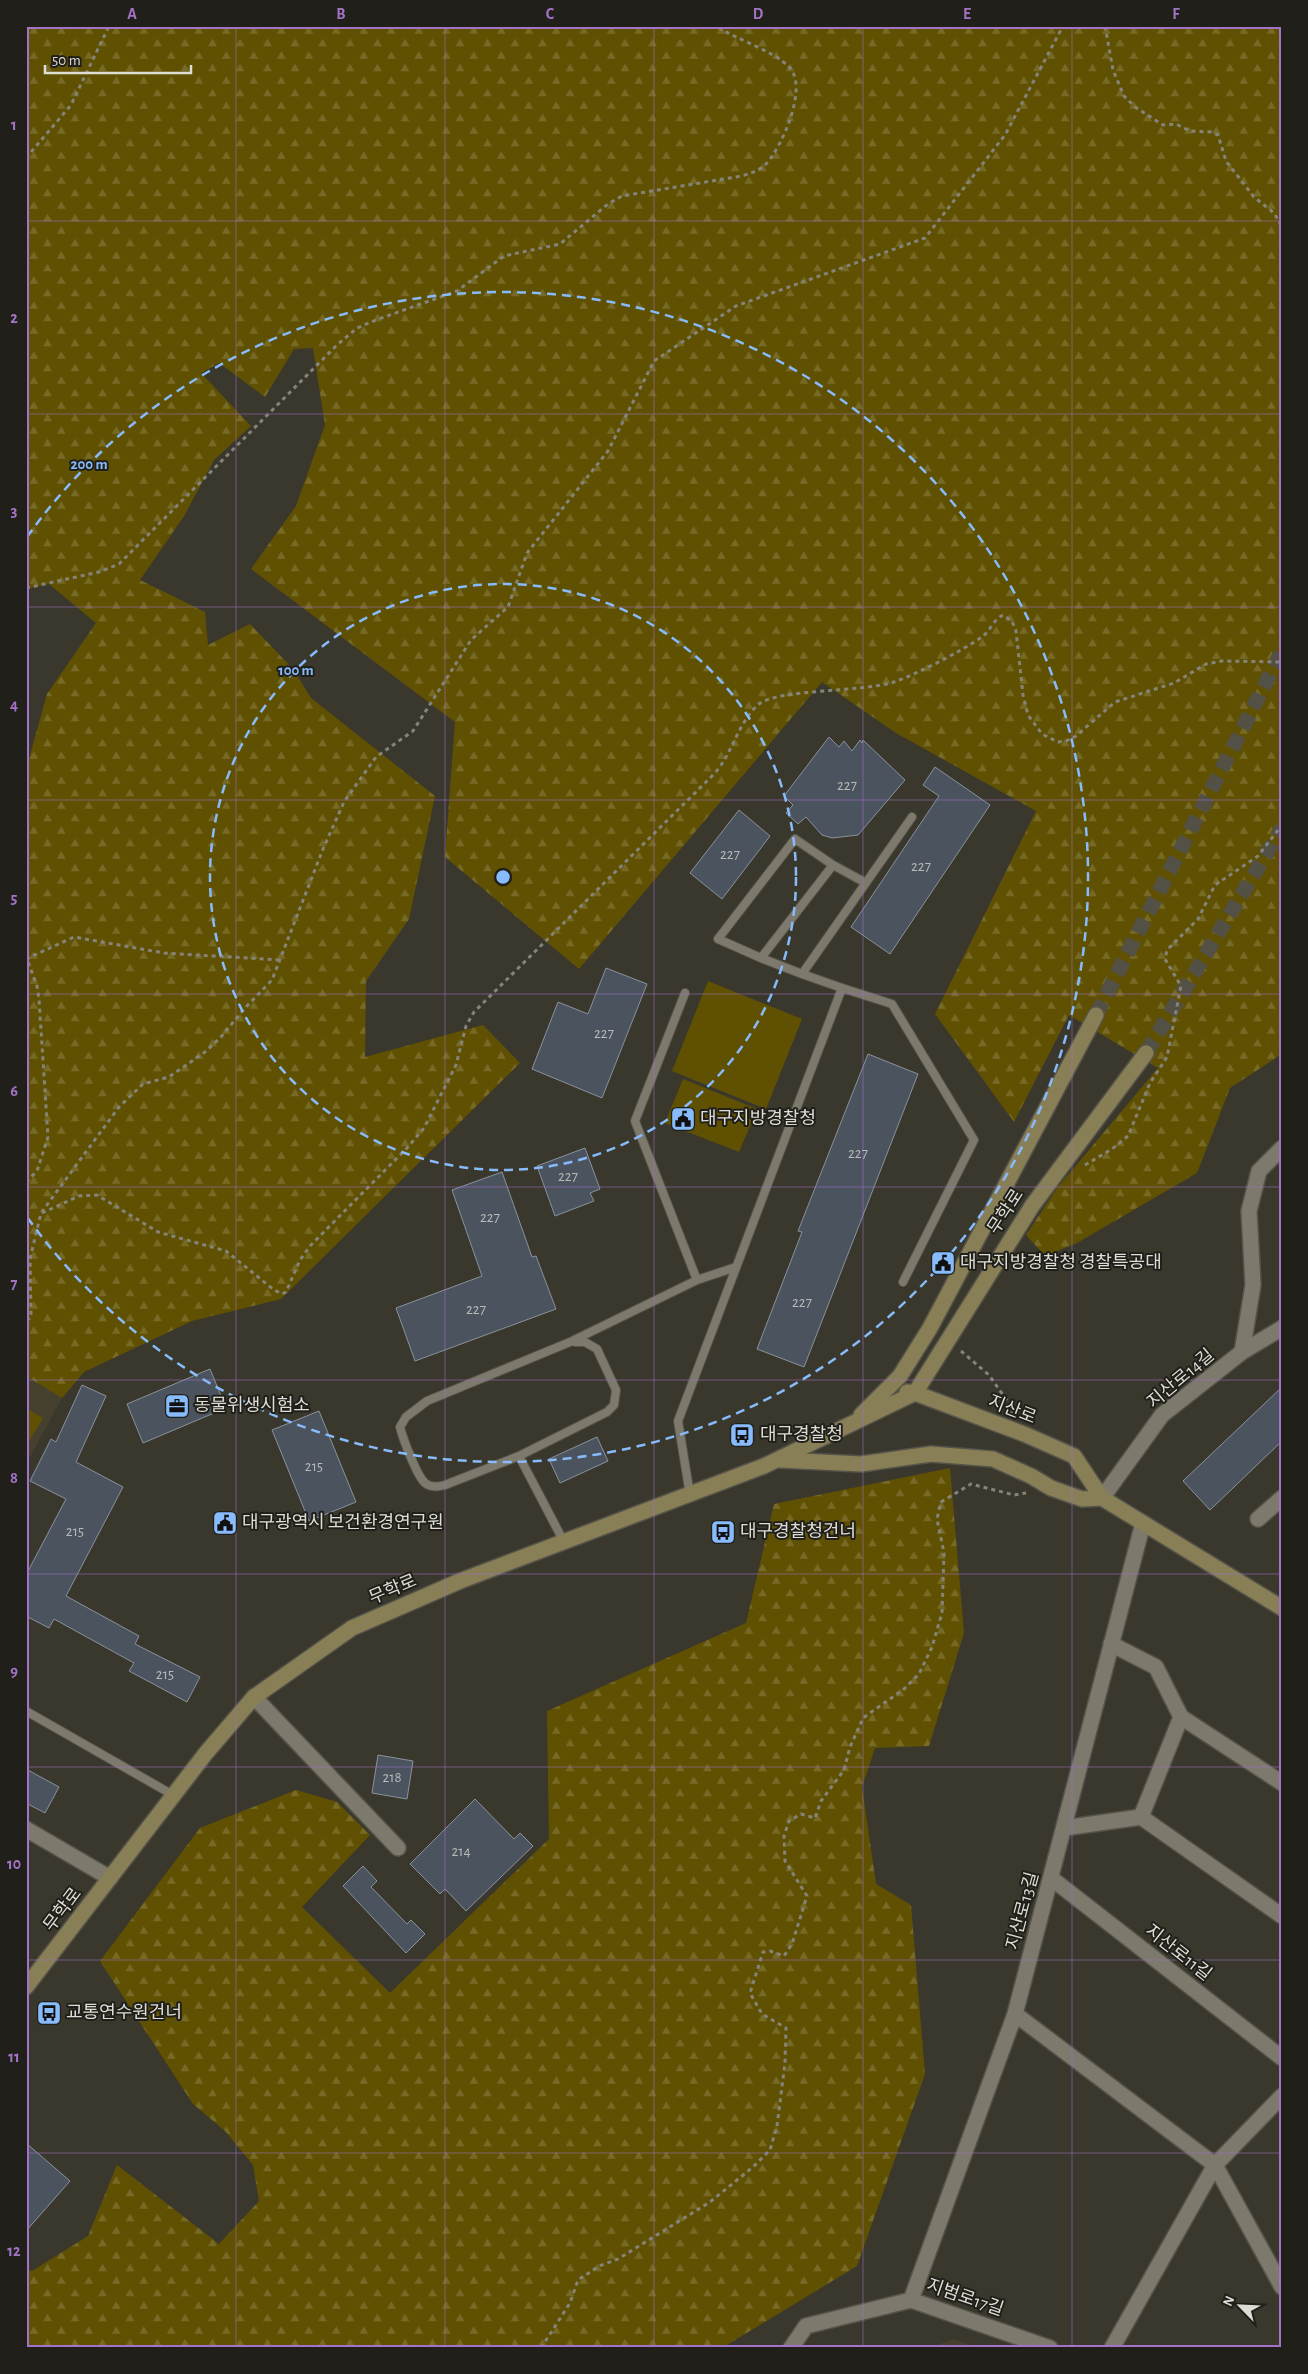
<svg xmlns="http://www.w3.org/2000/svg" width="1308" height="2374" font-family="'Alegreya Sans','Noto Sans KR',sans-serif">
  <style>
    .built { fill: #46412f }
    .forest { fill: url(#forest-firs) }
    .pitch { fill: #605102 }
    .building { fill: #4b535e; stroke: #89929d }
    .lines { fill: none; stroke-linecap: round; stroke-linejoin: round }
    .secondary-tunnel { stroke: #535145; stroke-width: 15; stroke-dasharray: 15 8; stroke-linecap: butt }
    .service-casing { stroke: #56544a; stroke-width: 10 }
    .minor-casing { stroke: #56544a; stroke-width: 18 }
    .tertiary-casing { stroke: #56544a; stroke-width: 18 }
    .secondary-casing { stroke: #56544a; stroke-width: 18 }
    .path { stroke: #86847a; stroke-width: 3; stroke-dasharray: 4 4; stroke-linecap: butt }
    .service { stroke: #7d7a6d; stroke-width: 8 }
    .minor { stroke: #7d7a6d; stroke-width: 15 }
    .tertiary { stroke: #7d7a6d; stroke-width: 15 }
    .secondary { stroke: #887f56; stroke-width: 15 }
    .grid { fill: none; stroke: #a373c8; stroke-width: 1; stroke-opacity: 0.55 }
    .ring { fill: none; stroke: #87bbfb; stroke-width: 2.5; stroke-dasharray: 9 6 }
    .labels { text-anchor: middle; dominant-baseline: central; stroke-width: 4; stroke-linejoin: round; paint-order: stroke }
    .number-label { font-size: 15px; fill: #b9bab7 }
    .poi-label { font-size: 18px; fill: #deddd5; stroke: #201f1a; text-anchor: start }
    .street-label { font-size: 18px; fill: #deddd5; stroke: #201f1a }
    .centre { fill: #87bbfb; stroke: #201f1a; stroke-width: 2.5 }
    .ring-label { font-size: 15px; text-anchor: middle; font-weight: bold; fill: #87bbfb; stroke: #201f1a; stroke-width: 4; stroke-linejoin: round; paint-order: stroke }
    .neatline { fill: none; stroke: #a373c8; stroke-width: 2 }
    .grid-label { font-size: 16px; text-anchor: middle; font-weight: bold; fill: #a373c8 }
  </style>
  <defs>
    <pattern id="forest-firs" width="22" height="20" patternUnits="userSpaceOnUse" patternTransform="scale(1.25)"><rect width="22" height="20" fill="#605102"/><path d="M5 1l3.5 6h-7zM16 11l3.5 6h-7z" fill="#766a26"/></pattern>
  </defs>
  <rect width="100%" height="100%" fill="#3a382c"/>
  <!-- built -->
  <path class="built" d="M26 1376 62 1398 26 1464Z
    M953 2339 980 2348H930Z"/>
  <!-- forest -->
  <path class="forest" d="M26 26H1282V1054L1230 1088 1197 1173 1077 1243 1045 1256 1026 1235 1057 1188 1158 1068 1069 1015 1014 1122 935 1014 1036 811 896 733 822 682 579 969 445 857 455 722 251 569 296 506 325 425 313 348 294 349 265 397 219 363 201 373 251 426 214 460 184 516 140 580 205 612 208 645 250 624 293 669 311 698 435 796 409 919 366 981 365 1057 483 1025 520 1063 281 1299 192 1321 84 1372 62 1398 26 1376V770L47 694 96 623 49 584 26 589Z
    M950 1468 964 1633 929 1746 875 1748 862 1787 876 1884 911 1905 925 2074 857 2266 722 2348H26V2269L32 2271 88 2236 117 2165 219 2244 259 2201 253 2165 225 2131 193 2104 100 1961 200 1828 296 1790 337 1802 370 1835 302 1907 390 1993 549 1839 547 1711 746 1623 774 1504Z"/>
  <!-- pitch -->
  <path class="pitch" d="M708 981 802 1019 766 1109 672 1071Z
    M683 1079 757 1109 739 1152 665 1123Z
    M26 1408 43 1418 26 1446Z"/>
  <!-- building -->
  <path class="building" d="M829 737 839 747 844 741 852 751 860 740 862 743 863 740 905 780 858 835 832 838 822 835 806 817 798 824 786 813 793 805 784 796Z
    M935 767 990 805 890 954 851 927 939 796 923 785Z
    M739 810 770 836 722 899 690 873Z
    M606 968 647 984 602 1098 532 1069 558 1002 588 1014Z
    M868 1054 918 1074 804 1367 757 1349 802 1232 798 1231Z
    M585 1148 600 1189 590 1193 594 1201 555 1216 537 1166Z
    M502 1172 532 1257 536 1256 556 1309 415 1361 396 1308 482 1276 452 1190Z
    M210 1369 226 1408 143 1443 127 1404Z
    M82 1385 106 1396 76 1462 123 1487 66 1596 139 1636 135 1644 200 1677 187 1702 129 1671 134 1663 54 1619 49 1628 26 1616V1575L66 1499 30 1481 51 1439 56 1442Z
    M1282 1387V1441L1210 1510 1183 1481Z
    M319 1411 356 1502 309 1521 272 1430Z
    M597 1437 608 1461 560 1483 549 1459Z
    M378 1755 413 1761 407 1799 372 1793Z
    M26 1769 59 1787 45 1813 26 1803Z
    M475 1799 514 1839 520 1833 533 1846 466 1911 445 1889 440 1894 410 1864Z
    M363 1866 377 1881 371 1887 407 1924 411 1920 425 1934 406 1953 343 1886Z
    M26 2143 70 2181 26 2231Z"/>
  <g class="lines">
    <!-- secondary-tunnel -->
    <path class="secondary-tunnel" d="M1096 1015 1282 651
      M1146 1053 1282 828"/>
    <defs>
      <path id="service" d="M761 958 718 939 795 839 833 865
        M802 974 761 958 833 865 866 883
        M842 988 802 974 912 817
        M685 993 635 1121 697 1280 736 1267
        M519 1456 445 1485C438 1487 431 1488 425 1483 417 1476 403 1439 400 1427L406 1417 427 1401 570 1342 697 1280
        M690 1495 678 1421 842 988 892 1004 974 1140 903 1282
        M564 1542 519 1456 607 1412 614 1405 616 1390 597 1349 585 1342H575
        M26 1711 173 1795"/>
      <path id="minor" d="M1242 1352 1253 1285 1249 1211 1259 1171 1282 1148
        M1258 1519 1282 1498
        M1111 1644 1156 1667 1181 1717 1282 1783
        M254 1697 398 1848
        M1141 1817 1181 1717
        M1064 1828 1141 1817 1282 1916
        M26 1829 110 1878
        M1051 1878 1282 2058
        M1015 2014 1215 2165 1282 2287
        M911 2300 1015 2014 1143 1523
        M791 2348 806 2326 911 2300 1050 2348
        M1112 2348 1215 2165 1282 2096"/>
      <path id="tertiary" d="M1102 1498 1162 1415 1242 1352 1282 1328"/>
      <path id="secondary" d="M907 1392 915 1393 1024 1434 1074 1456 1102 1498 1282 1608
        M861 1415 900 1376 930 1328 1096 1015
        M780 1460 861 1464 931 1454 993 1459 1031 1476 1051 1488 1082 1499 1102 1498
        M26 1987 206 1753 254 1697 352 1628 460 1581 764 1466 915 1393 1032 1206 1146 1053"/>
    </defs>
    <!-- service casing -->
    <use href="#service" class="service-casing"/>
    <!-- minor casing -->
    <use href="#minor" class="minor-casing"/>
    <!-- tertiary casing -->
    <use href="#tertiary" class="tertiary-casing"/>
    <!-- secondary casing -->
    <use href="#secondary" class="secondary-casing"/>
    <!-- path -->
    <path class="path" d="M1105 26 1113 70 1124 96 1135 107 1163 125 1176 124 1190 131 1211 132 1218 135 1226 161 1254 197 1274 213 1282 227
      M26 158 71 105 109 26
      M26 588 99 572 119 564 337 345 357 328 376 320 457 291 504 256 560 244 608 204 622 196 742 176C751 173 759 171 766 164 782 147 808 88 790 68 773 50 737 40 716 26
      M26 959 74 937 164 953 280 960
      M1085 1165 1112 1149 1128 1136 1150 1083 1167 1057 1181 986 1165 959 1167 950 1198 919 1215 885 1258 856 1282 825
      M26 1182 37 1171 48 1137 39 999 37 986 27 959
      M42 1213 79 1196 97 1195 158 1232 226 1251 274 1290 282 1294 286 1292 300 1260 310 1246 407 1148 424 1128 456 1065 466 1026 474 1012 708 780C713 775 719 769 723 762 734 745 742 718 759 704 778 689 864 692 894 682 919 673 960 652 982 637 990 631 994 619 1003 615L1012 621 1016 631 1023 695 1028 715 1042 734 1058 742 1066 741 1076 736 1115 702 1174 683 1206 664 1222 661 1282 662
      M26 1318 29 1319 31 1316 30 1259 41 1213 119 1107 143 1084 169 1077 205 1052 221 1037 244 1009 272 980 323 849 344 802 376 757 413 731 471 640 508 607 527 553 608 451 654 361 736 306 925 238 1005 135 1063 26
      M961 1351 989 1375 1010 1405 1012 1413
      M541 2348 570 2303 578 2280 599 2266 618 2259 710 2202 753 2167 770 2150 777 2126 785 2063 786 2028 762 2014 750 1993 763 1952 770 1951 784 1956 792 1944 807 1896 785 1861 784 1836 789 1821 801 1814 815 1818 821 1801 844 1770 850 1747 863 1718 904 1689 919 1674 932 1647 942 1613 944 1553 937 1519 941 1502 971 1484 1014 1495 1026 1493"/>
    <!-- service -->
    <use href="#service" class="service"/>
    <!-- minor -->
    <use href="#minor" class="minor"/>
    <!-- tertiary -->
    <use href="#tertiary" class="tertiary"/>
    <!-- secondary -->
    <use href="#secondary" class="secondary"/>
  </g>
  <!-- grid -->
  <path class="grid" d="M236 26V2348M445 26V2348M654 26V2348M863 26V2348M1072 26V2348M26 221H1282M26 414H1282M26 607H1282M26 800H1282M26 994H1282M26 1187H1282M26 1380H1282M26 1574H1282M26 1767H1282M26 1960H1282M26 2153H1282"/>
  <!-- distance rings -->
  <g class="ring">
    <circle cx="503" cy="877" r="293"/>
    <path d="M27 537A585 585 0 1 1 27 1217"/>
  </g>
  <!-- icons -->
  <defs>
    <symbol id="civic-square" viewBox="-11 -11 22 22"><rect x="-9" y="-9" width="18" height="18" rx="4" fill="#87bbfb" stroke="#201f1a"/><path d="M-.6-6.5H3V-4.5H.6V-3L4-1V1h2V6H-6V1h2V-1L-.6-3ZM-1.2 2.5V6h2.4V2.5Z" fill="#111"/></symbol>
    <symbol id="office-square" viewBox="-11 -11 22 22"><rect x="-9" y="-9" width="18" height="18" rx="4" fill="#87bbfb" stroke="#201f1a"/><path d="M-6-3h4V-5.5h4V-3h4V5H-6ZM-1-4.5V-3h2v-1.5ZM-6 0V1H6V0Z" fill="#111"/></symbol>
    <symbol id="bus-square" viewBox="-11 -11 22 22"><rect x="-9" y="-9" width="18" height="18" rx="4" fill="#87bbfb" stroke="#201f1a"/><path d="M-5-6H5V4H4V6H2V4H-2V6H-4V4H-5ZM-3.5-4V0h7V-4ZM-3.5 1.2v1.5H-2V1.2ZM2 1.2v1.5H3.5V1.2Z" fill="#111"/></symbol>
  </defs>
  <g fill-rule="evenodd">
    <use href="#civic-square" x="669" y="1105" width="28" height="28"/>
    <use href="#civic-square" x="929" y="1249" width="28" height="28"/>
    <use href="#office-square" x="163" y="1392" width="28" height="28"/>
    <use href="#bus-square" x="728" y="1421" width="28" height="28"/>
    <use href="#civic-square" x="211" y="1509" width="28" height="28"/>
    <use href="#bus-square" x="709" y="1518" width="28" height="28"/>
    <use href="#bus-square" x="35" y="1999" width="28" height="28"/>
  </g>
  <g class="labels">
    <!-- number labels -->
    <g class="number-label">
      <text x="847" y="785">227</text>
      <text x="730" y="854">227</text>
      <text x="921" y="866">227</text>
      <text x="604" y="1033">227</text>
      <text x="858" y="1153">227</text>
      <text x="568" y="1176">227</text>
      <text x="490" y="1217">227</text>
      <text x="802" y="1302">227</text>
      <text x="476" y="1309">227</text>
      <text x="314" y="1466">215</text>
      <text x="75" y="1531">215</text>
      <text x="165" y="1674">215</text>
      <text x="392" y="1777">218</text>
      <text x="461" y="1851">214</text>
    </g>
    <!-- poi labels -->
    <g class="poi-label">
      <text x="700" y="1119">대구지방경찰청</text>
      <text x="960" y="1263">대구지방경찰청 경찰특공대</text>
      <text x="194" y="1406">동물위생시험소</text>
      <text x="760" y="1435">대구경찰청</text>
      <text x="242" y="1523">대구광역시 보건환경연구원</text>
      <text x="740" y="1532">대구경찰청건너</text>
      <text x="66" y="2013">교통연수원건너</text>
    </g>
    <!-- street labels -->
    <g class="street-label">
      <text transform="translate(1006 1212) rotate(-57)">무학로</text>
      <text transform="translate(1181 1379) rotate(-40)">지산로14길</text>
      <text transform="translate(1012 1410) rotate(21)">지산로</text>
      <text transform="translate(393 1590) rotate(-23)">무학로</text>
      <text transform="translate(63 1910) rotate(-53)">무학로</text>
      <text transform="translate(1023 1911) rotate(-75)">지산로13길</text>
      <text transform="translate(1178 1953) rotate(38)">지산로11길</text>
      <text transform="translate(965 2298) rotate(19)">지범로17길</text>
    </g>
  </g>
  <circle cx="503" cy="877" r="8" class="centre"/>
  <g class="ring-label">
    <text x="89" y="469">200 m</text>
    <text x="296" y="675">100 m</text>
  </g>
  <!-- border -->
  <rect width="1308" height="2374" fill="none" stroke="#201f1a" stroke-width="55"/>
  <!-- north arrow -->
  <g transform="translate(1240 2306) rotate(294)" stroke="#201f1a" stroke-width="4" paint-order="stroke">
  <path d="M0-4L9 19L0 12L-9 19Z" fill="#deddd5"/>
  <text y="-8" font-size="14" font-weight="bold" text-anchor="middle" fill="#deddd5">N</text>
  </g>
  <!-- scale -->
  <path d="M45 65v8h146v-8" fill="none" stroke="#deddd5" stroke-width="2.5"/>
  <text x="52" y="65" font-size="15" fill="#deddd5" stroke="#201f1a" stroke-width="4" paint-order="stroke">50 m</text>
  <rect x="28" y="28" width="1252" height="2318" class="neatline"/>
  <g class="grid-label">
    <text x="132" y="19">A</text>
    <text x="341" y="19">B</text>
    <text x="550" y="19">C</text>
    <text x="758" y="19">D</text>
    <text x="967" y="19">E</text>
    <text x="1176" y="19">F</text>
    <text x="14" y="130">1</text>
    <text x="14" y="323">2</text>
    <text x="14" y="516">3</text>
    <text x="14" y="710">4</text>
    <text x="14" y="903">5</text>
    <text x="14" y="1096">6</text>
    <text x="14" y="1289">7</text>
    <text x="14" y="1483">8</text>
    <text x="14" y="1676">9</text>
    <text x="14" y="1869">10</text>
    <text x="14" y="2062">11</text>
    <text x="14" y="2256">12</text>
  </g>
</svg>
